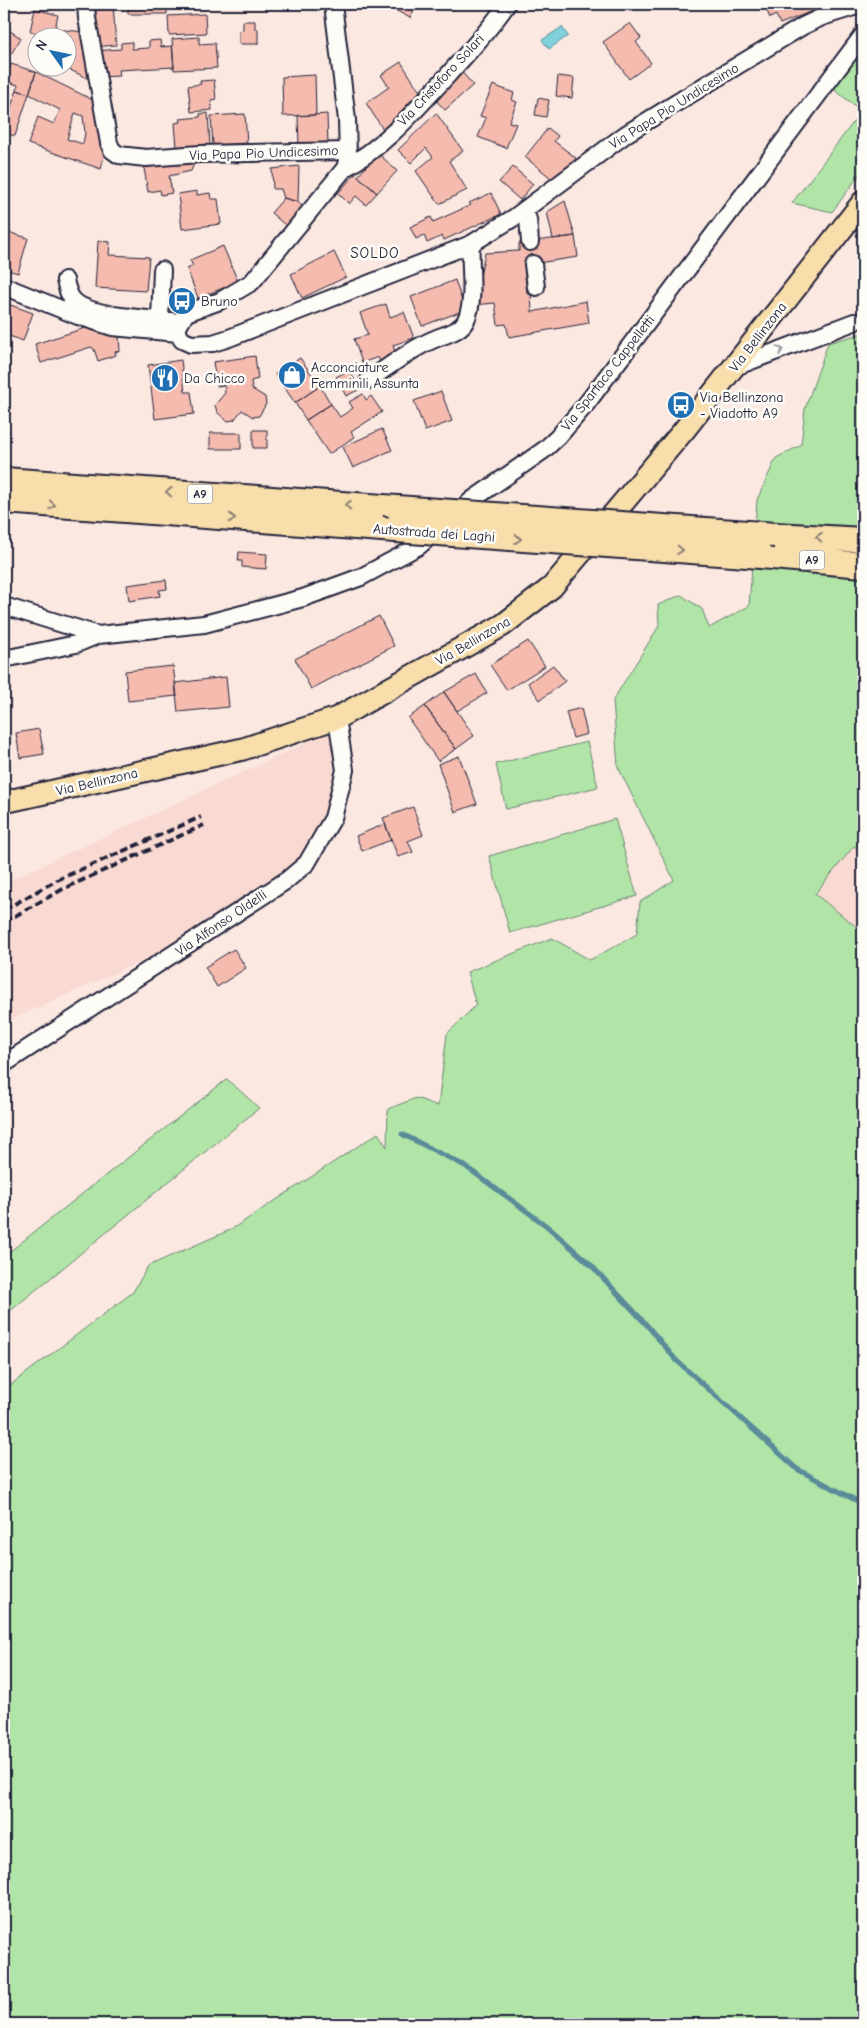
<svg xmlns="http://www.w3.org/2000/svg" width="867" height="2028" font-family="'Comic Neue',sans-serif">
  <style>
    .built { fill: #f9dad2 }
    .green { fill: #b0e5a7; stroke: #698471 }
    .water { fill: #80d1da; stroke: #5a8b9a }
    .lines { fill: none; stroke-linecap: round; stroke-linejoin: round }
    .stream { stroke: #5a8b9a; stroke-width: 5 }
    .building { fill: #f5bbaf; stroke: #22223b; fill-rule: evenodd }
    .minor-casing { stroke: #22223b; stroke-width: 20 }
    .major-casing { stroke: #22223b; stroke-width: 25 }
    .highway-casing { stroke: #22223b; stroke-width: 28 }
    .minor { stroke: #fdfcf7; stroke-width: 16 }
    .major { stroke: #f8deab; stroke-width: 21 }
    .highway { stroke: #f8deab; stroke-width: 24 }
    .rail { stroke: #22223b; stroke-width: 4; stroke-dasharray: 8 4; stroke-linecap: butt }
    .highway-bridge-casing { stroke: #22223b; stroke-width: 28; stroke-linecap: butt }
    .highway-bridge { stroke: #f8deab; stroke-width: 24 }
    .oneway { stroke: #9a9aa2 }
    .oneway2 { stroke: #8d8073 }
    .labels { text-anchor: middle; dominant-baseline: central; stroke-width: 5; stroke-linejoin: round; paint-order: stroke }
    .shield { fill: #fdfcf7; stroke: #646373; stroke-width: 1 }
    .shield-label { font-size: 12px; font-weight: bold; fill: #22223b }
    .street-label { font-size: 14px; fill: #22223b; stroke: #fdfcf7 }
    .poi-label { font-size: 14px; fill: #22223b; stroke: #fdfcf7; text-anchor: start }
    .neighbourhood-label { font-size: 15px; letter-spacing: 1px; fill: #22223b; stroke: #fdfcf7 }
  </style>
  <rect width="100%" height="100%" fill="#fbe8e1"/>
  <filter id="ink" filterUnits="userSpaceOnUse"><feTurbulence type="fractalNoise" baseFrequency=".02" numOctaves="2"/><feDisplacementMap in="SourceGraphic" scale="10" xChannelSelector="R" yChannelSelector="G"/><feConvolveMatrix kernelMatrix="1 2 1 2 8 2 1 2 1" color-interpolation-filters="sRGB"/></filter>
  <g filter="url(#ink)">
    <!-- built -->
    <path class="built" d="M332 731 345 770 307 863 210 930 4 1023V883Z
      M854 846 863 853V932L815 894Z"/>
    <!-- green -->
    <path class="green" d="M863 48V170L832 212 792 203 862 111 833 89Z
      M863 333V853L854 846 815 894 863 932V2024H4V1390L133 1292 148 1266 232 1229 378 1133 387 1147 388 1109 416 1098 438 1106 447 1034 476 1005 467 972 552 938 590 960 637 934 640 902 674 880 618 767 613 700 659 626 658 605 681 595 702 609 709 628 749 606 757 500 776 458 801 445 805 409 828 343Z
      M587 742 598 787 506 809 496 764Z
      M615 819 637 896 510 933 489 856Z
      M227 1079 259 1108 4 1316V1256Z"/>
    <!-- water -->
    <path class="water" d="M562 27 568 36 549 49 542 40Z"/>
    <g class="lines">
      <!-- stream -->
      <path class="stream" d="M402 1134 465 1166 548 1227 590 1264 646 1324 676 1360 797 1469 863 1504"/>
    </g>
    <!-- building -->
    <path class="building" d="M91 4H113L116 45 93 47Z
      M128 4H167V14H128Z
      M387 4H418L410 18 386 5Z
      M764 4H827V5L780 24 776 15 770 18Z
      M35 9 58 15 55 29 85 32 89 79 66 68H68V38H38V54L33 51 36 33 30 31Z
      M205 14 206 33 169 35 168 16Z
      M243 21H255V29H258V44H239V31L243 30Z
      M630 23 641 38 636 42 651 63 629 79 603 42Z
      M4 27 21 38 11 54 4 50Z
      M199 37V44L215 43 217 68 174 70 172 39Z
      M160 40 161 47 172 46 174 67 119 70 120 76 99 77 95 51 121 49V43L132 42V49L149 48V41Z
      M401 62 422 95 407 105 412 113 384 131 366 103 389 87 381 75Z
      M11 64 36 72 29 94 17 90 18 85 5 81Z
      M460 70 473 85 445 110 432 96Z
      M36 72 95 101 106 146 101 169 28 144 38 117 54 124 60 110 29 94ZM75 113 83 116 85 133 83 144 67 139Z
      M315 75 316 115 283 116 282 77Z
      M558 76 574 78 572 98 556 96Z
      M214 80 216 99 211 100 212 110 191 112 188 86 201 84 200 81Z
      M493 85 514 93 512 100 517 102 509 122 516 124 506 148 478 137 486 118 480 116Z
      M17 90 29 94 15 136 4 133V111L9 112Z
      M538 98 549 100 546 117 535 115Z
      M208 113 210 145 177 148 175 123 181 122 180 119 200 117V114Z
      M436 113 463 151 449 161 467 190 439 204 416 171 433 157 426 148 411 163 398 150Z
      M245 114 247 143 213 145 211 116Z
      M327 114 328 146 299 147 298 116Z
      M548 128 558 136 554 141 576 158 556 182 525 157Z
      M378 153 397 171 377 193 358 176Z
      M187 160 194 164 191 171 169 176 172 193 161 195 160 190 148 192 144 168Z
      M299 166 298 202 284 198 281 189H273L272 169Z
      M513 167 533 184 520 200 499 182Z
      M355 174 377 193 366 205 356 196 349 204 338 193Z
      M197 191V195L210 193 211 199H218L221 224 182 229 178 194Z
      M491 193 501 214 444 240 442 236 427 243 424 235 416 239 410 227 431 217 433 222 471 205 469 203Z
      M284 198 298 202 308 211 291 230 271 213Z
      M565 201 575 236 553 239 547 212Z
      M4 231 28 238 18 273 4 269Z
      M575 236 578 257 524 265 527 294H531L532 312 586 301 589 323 509 337 506 324 498 325 495 303 474 305 485 253 519 251V243Z
      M98 241 110 242 109 255 149 257 146 291 95 288Z
      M223 246 238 282 198 298 187 269 193 266 190 260Z
      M334 252 346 277 302 298 291 274Z
      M455 280 465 310 422 326 411 297Z
      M5 303 33 313 23 341 4 334Z
      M386 304 390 317 404 312 414 338 393 345 397 359 381 364 378 357 362 363 354 339 368 335 360 313Z
      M85 328 119 337 120 351 115 352 116 355 98 361 94 349 91 347 41 363 35 344Z
      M255 356 258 379 251 381 252 389 265 397 266 404 259 416 253 417 242 410 234 420 227 421 217 412 215 405 225 393 224 385 217 386 213 362Z
      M300 358 320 386 295 403 275 374Z
      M181 360 185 392H191L194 414 155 419 148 365Z
      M349 370 360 389 346 396 336 377Z
      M320 386 331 404 306 420 295 403Z
      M441 391 452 421 425 431 414 401Z
      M363 394 366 400 371 396 382 412 351 432 354 437 329 454 306 420 331 404 340 417 353 408 349 402Z
      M382 429 392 450 353 468 343 447Z
      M253 430H267V448H253Z
      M210 433H241V449H210Z
      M239 552 267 554 266 569 242 567V561H238Z
      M166 580 167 589 159 590 160 596 129 601 127 585Z
      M379 616 394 646 311 689 295 659Z
      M528 641 545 666 507 690 490 665Z
      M553 665 565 681 540 700 528 683Z
      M173 666 177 696 128 701 125 671Z
      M476 674 487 693 457 711 444 692Z
      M226 677 229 707 178 712 175 683Z
      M444 692 474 736 456 749 425 706Z
      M425 706 456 749 438 761 408 718Z
      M581 708 587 734 573 738 566 712Z
      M39 729 44 754 20 758 16 733Z
      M459 756 477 804 455 812 438 764Z
      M413 807 423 835 408 841 413 852 398 857 383 818Z
      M385 824 391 840 362 851 356 836Z
      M234 949 246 968 217 987 205 967Z"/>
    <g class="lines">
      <defs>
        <path id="minor" d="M86 4 87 18 109 143 112 150 119 155 146 158 200 154 348 151
          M333 4 347 120 348 157 345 168 252 282 220 301 186 313 178 327V333L182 340 191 344 213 343 229 338 471 244 515 217 626 134 707 84 803 26 822 17 863 4
          M345 168C386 146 417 108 448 75 468 52 490 30 507 4
          M528 219 530 242
          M533 264 536 287
          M65 280C67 288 68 295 74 301 90 317 156 319 179 322
          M4 286 78 316 112 327 178 333
          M160 319 162 270
          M735 367 854 322
          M369 380C391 365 412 348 437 338 447 334 461 331 466 320 476 298 469 268 471 244
          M4 606 98 635 204 624 303 598 361 577 419 546 472 500 544 450 558 437 587 403 863 35
          M4 659 76 644 98 635
          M4 1064 287 880 307 863 333 818 345 770 337 718"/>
        <path id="major" d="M4 802 243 749 337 718 503 625 552 587 685 429 863 202"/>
        <path id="highway" d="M4 480 397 508
          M4 501 382 529
          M775 535 863 540
          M761 556 863 565"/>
      </defs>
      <!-- minor casing -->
      <use href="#minor" class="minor-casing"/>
      <!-- major casing -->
      <use href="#major" class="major-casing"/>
      <!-- highway casing -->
      <use href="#highway" class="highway-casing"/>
      <!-- minor -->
      <use href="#minor" class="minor"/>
      <!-- major -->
      <use href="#major" class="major"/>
      <!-- highway -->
      <use href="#highway" class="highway"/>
      <!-- rail -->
      <path class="rail" d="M4 910 57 880 201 817
        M4 922 63 889 204 825"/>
      <defs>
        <path id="highway-bridge" d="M397 508 775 535
          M382 529 761 556"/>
      </defs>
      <!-- highway-bridge casing -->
      <use href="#highway-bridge" class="highway-bridge-casing"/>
      <!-- highway-bridge -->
      <use href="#highway-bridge" class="highway-bridge"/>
    </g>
    <!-- one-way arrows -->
    <defs><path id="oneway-chevron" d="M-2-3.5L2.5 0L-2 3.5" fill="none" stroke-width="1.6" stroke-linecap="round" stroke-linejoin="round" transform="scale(1.25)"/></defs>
    <use class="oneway" href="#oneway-chevron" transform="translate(780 350) rotate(-21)"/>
    <g class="oneway2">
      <use href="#oneway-chevron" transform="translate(169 492) rotate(-176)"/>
      <use href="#oneway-chevron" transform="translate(52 505) rotate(4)"/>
      <use href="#oneway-chevron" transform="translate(348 505) rotate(-176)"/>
      <use href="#oneway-chevron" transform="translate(232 518) rotate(4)"/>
      <use href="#oneway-chevron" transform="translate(819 537) rotate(-176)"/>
      <use href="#oneway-chevron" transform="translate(518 539) rotate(4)"/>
      <use href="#oneway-chevron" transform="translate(680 550) rotate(4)"/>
    </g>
  </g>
  <!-- icons -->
  <defs>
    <symbol id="bus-disc" viewBox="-11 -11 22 22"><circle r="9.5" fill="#1f6fb2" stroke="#fdfcf7"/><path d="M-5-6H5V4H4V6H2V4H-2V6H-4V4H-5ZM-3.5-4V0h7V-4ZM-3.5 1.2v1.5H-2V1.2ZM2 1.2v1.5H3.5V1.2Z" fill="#fff"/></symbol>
    <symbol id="shop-disc" viewBox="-11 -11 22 22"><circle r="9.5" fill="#1f6fb2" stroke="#fdfcf7"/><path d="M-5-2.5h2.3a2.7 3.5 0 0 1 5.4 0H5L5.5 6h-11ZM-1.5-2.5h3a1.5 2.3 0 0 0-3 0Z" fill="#fff"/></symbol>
    <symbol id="restaurant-disc" viewBox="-11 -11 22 22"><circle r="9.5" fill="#1f6fb2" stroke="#fdfcf7"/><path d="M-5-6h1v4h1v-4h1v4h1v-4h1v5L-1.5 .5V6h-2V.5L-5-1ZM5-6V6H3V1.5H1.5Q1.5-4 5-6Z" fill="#fff"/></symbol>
  </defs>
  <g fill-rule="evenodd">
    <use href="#bus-disc" x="166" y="285" width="32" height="32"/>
    <use href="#shop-disc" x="276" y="359" width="32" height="32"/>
    <use href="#restaurant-disc" x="149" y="362" width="32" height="32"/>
    <use href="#bus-disc" x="665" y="389" width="32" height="32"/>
  </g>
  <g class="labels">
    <!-- shield labels -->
    <g class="shield">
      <rect x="187.5" y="484.5" width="25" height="19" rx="4"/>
      <rect x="799.5" y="550.5" width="25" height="19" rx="4"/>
    </g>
    <g class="shield-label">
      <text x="200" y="494">A9</text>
      <text x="812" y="560">A9</text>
    </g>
    <!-- street labels -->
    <g class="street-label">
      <text transform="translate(441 80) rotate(-47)">Via Cristoforo Solari</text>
      <text transform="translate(674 106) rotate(-32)">Via Papa Pio Undicesimo</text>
      <text transform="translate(264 153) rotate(-2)">Via Papa Pio Undicesimo</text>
      <text transform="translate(758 337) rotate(-52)">Via Bellinzona</text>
      <text transform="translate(608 373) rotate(-52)">Via Spartaco Cappelletti</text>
      <text transform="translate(434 533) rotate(4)">Autostrada dei Laghi</text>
      <text transform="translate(473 641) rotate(-30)">Via Bellinzona</text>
      <text transform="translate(97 782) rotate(-13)">Via Bellinzona</text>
      <text transform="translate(221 923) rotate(-34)">Via Alfonso Oldelli</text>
    </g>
    <!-- poi labels -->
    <g class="poi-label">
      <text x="201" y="301">Bruno</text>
      <text x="311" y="367">Acconciature<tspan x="311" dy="16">Femminili Assunta</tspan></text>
      <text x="184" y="378">Da Chicco</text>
      <text x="700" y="397">Via Bellinzona<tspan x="700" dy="16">- Viadotto A9</tspan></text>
    </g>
    <!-- neighbourhood labels -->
    <g class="neighbourhood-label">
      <text x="375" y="253">SOLDO</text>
    </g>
  </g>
  <!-- margin -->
  <rect width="867" height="2028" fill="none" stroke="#fdfcf7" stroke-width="20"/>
  <rect x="10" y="10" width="847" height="2008" fill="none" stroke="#22223b" stroke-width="2" filter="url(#ink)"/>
  <!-- north arrow -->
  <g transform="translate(52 52) rotate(303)"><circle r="24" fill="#fdfcf7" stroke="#a5a5ac"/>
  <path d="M0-4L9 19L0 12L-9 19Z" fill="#1f6fb2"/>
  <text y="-8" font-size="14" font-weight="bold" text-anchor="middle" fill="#22223b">N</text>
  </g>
</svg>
